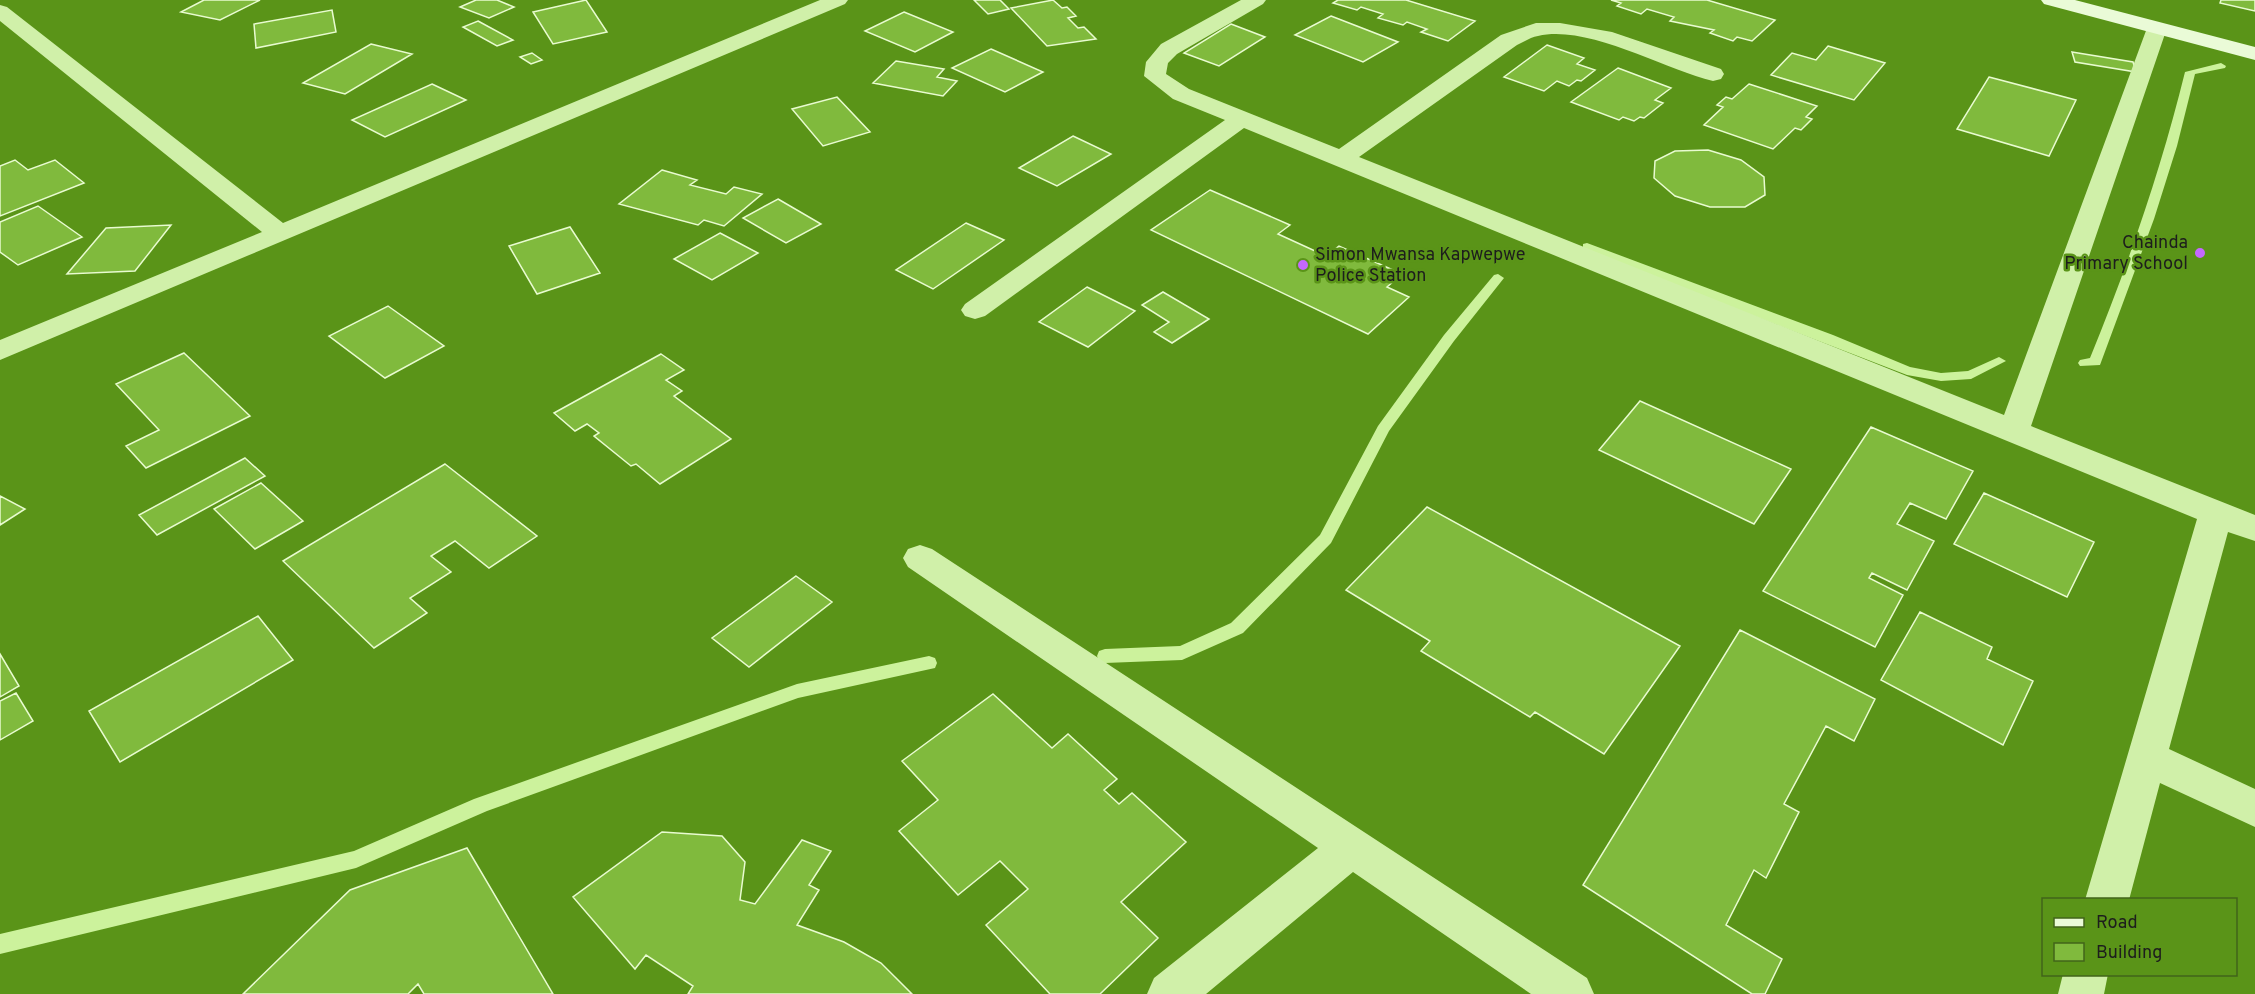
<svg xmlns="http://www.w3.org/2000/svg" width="2255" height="994" font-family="Overpass,sans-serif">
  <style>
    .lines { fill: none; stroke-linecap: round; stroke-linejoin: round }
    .stream { fill: #ccf29c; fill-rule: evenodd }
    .building { fill: #80ba3d; stroke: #e8fbd0; stroke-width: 1.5 }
    .minor { fill: #d0f0a9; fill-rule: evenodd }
    .secondary { fill: #eafbd7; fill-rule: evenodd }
    .poi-dot { fill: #c568ff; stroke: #5a9418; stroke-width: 2 }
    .labels { text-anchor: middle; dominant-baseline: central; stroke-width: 5; stroke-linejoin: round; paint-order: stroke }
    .poi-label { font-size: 18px; fill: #1d1d1d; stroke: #5a9418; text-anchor: end }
  </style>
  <rect width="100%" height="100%" fill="#5a9418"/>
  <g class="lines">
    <!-- stream -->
    <path class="stream" d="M2221 63 2226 66 2225 68 2195 74 2177 146 2154 219 2100 365 2080 366 2078 363 2080 360 2090 358C2128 265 2161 170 2185 72Z
      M1587 243 1833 335 1910 367 1941 373 1968 371 1999 357 2006 361 1971 379 1941 381 1907 375 1583 250V244Z
      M1498 274 1504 278 1454 341 1389 431 1331 543 1243 633 1182 660 1105 663 1099 661 1097 656 1099 651 1105 649 1180 646 1231 623 1320 535 1378 426 1444 335 1494 275Z
      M929 656 935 658 937 663 935 668 798 698 487 811 356 868 0 954V934L354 851 474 799 797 684Z"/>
  </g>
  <!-- building -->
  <path class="building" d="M204 0H260L220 20 181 12Z
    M476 0H497L514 7 489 18 460 7Z
    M586 0 607 32 553 44 533 12Z
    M974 0H1000L1009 9 988 14Z
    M1053 0 1062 8 1067 7 1076 16 1068 18 1078 28 1084 27 1096 39 1047 46 1011 8Z
    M1338 0H1406L1475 21 1448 41 1421 32 1427 29 1407 22 1403 25 1378 18 1383 14 1361 7 1357 10 1333 3Z
    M1611 0H1707L1775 20 1752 41 1737 37 1733 41 1710 33 1714 30 1670 21 1674 17 1647 9 1641 14 1617 6 1621 3Z
    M2221 0H2255V11L2220 3Z
    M332 10 336 32 256 48 254 24Z
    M904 12 953 32 915 52 865 31Z
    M1331 16 1398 42 1363 62 1295 35Z
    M478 21 513 40 497 46 463 27Z
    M1231 24 1265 37 1219 66 1184 53Z
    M371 44 412 54 345 94 303 83Z
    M1547 45 1584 58 1577 64 1595 70 1581 81 1577 80 1569 86 1557 81 1544 91 1504 77Z
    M1828 46 1885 63 1854 100 1771 75 1792 53 1816 60Z
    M991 49 1043 72 1005 92 952 68Z
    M2072 52 2133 62 2136 72 2075 62Z
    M532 53 542 60 531 64 520 57Z
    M896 61 944 69 937 77 957 81 943 96 873 83Z
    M1618 68 1671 88 1655 100 1663 103 1644 118 1640 117 1634 121 1623 117 1619 120 1571 102Z
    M1989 77 2076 100 2049 156 1957 129Z
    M432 84 466 100 385 137 352 120Z
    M1749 84 1817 106 1806 117 1812 119 1801 130 1795 128 1773 149 1704 125 1723 107 1717 105 1726 97 1732 99Z
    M837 97 870 132 823 146 792 109Z
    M1073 136 1111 154 1057 186 1019 168Z
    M1708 150 1741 160 1764 177 1765 195 1745 207H1710L1675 196 1654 178 1655 161 1675 151Z
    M15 160 28 170 55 160 84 183 0 216V166Z
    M662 170 697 180 690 185 726 194 734 187 762 194 724 226 704 220 698 225 619 204Z
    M1210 190 1290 225 1278 234 1326 256 1339 246 1402 274 1387 287 1409 297 1368 334 1151 230Z
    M778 199 821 224 786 243 743 218Z
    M38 206 82 237 18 265 0 252V222Z
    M966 223 1004 240 933 289 896 270Z
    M171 225 135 271 67 274 106 228Z
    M570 227 600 273 537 294 509 246Z
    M720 233 758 253 712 280 674 259Z
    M1087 287 1135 311 1088 347 1039 322Z
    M1163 292 1209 319 1172 343 1154 332 1169 322 1142 305Z
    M388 306 444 346 385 378 329 336Z
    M184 353 250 416 146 468 126 446 159 430 116 384Z
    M661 354 684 370 666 380 682 391 674 396 731 439 660 484 636 464 631 466 594 436 599 433 587 424 575 431 554 413Z
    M1640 401 1791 469 1754 524 1599 450Z
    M1871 427 1973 471 1946 519 1910 503 1897 524 1934 541 1907 590 1872 573 1869 578 1903 595 1875 647 1763 591Z
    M245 458 265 476 157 535 139 515Z
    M445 464 537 536 489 568 455 541 431 556 451 572 410 598 427 613 374 648 283 561Z
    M261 483 303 521 255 549 214 509Z
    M1984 493 2094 542 2067 597 1954 544Z
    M0 496 25 509 0 525Z
    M1427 507 1680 646 1604 754 1535 712 1530 717 1421 651 1430 641 1346 590Z
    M796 576 832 602 749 667 712 638Z
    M1920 612 1992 647 1987 659 2033 681 2003 745 1881 680Z
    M258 616 293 660 120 762 89 711Z
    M1740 630 1875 699 1854 741 1826 726 1784 804 1799 812 1766 878 1754 870 1726 925 1782 959 1765 994H1752L1583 885Z
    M0 654 19 686 0 697Z
    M16 693 33 721 0 740V701Z
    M993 694 1052 748 1068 734 1117 779 1104 790 1119 804 1132 793 1186 842 1121 902 1158 938 1100 994H1050L986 925 1028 889 1000 861 958 895 899 831 938 800 902 761Z
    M662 832 722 836 745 862 740 900 755 904 802 840 831 851 809 885 819 890 797 925 844 942 881 963 912 994H688L693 986 646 955 635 969 573 897Z
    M467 848 553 994H424L418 984 408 994H243L350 890Z"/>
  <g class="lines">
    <!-- minor -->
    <path class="minor" d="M820 0H848L845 4 0 360V340L262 232 0 21V5L7 7 283 223Z
      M1241 0H1266L1263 4 1177 54 1168 63 1166 74 1189 89 1339 149 1501 35 1536 23H1560L1612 32 1721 69 1724 74 1721 79 1713 81C1664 69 1587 24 1538 36 1531 37 1524 42 1517 45L1359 157 2004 415 2147 28 2150 24H2164L2167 28 2031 426 2255 515V541L2228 532 2169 749 2255 789V827L2160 783 2129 900H2085L2197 519 1244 128 985 316 975 319 965 316 961 310 965 304 1225 120 1173 99 1144 76 1146 62 1161 44Z
      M920 545 932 549 1587 978 1594 994H1531L1353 872 1206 994H1147L1154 978 1318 848 908 567 903 558 908 549Z
      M2063 974H2108L2104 994H2058Z"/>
    <!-- secondary -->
    <path class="secondary" d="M2041 0H2075L2255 47V60L2044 4Z"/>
  </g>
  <!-- markers -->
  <g class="poi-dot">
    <circle cx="2200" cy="253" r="6"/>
    <circle cx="1303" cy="265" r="6"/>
  </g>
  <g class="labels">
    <!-- poi labels -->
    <g class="poi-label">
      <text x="2188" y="243">Chainda<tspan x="2188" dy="21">Primary School</tspan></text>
      <text x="1315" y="255" text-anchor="start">Simon Mwansa Kapwepwe<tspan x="1315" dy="21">Police Station</tspan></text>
    </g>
  </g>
  <!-- legend -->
  <rect x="2042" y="898" width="195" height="78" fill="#5a9418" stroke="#42641a" stroke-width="1.5"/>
  <rect x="2054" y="918" width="30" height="9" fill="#eafbd7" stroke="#42641a" stroke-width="1.5"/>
  <text x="2096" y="928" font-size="18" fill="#1d1d1d">Road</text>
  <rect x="2054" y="943" width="30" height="18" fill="#80ba3d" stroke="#42641a" stroke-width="1.5"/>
  <text x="2096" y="958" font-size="18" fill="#1d1d1d">Building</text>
</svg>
